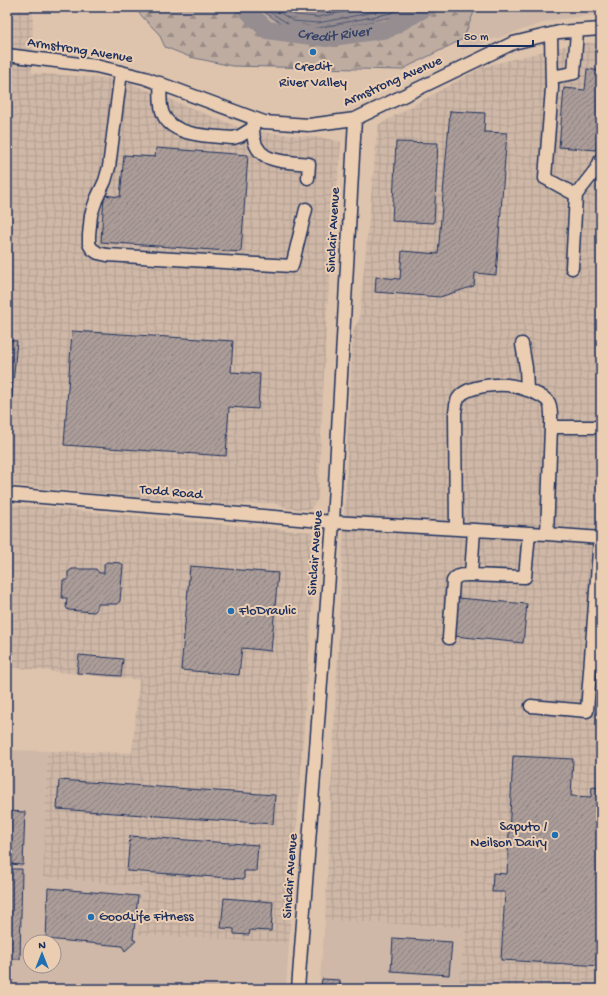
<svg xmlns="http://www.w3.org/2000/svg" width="608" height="996" font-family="'Gochi Hand',sans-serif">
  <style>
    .built { fill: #cfb8a7; fill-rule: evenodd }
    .industrial { fill: url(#industrial-grid) }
    .forest { fill: url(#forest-firs); stroke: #6c6e7f }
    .water { fill: url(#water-ripples); stroke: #65677c }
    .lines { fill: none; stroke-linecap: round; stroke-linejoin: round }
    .shore { stroke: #4c5572; stroke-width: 1 }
    .river { stroke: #968d90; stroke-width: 18 }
    .building { fill: url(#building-hatch); stroke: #1b2f5e }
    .minor-casing { stroke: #1b2f5e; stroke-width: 15 }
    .minor { stroke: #ebceb2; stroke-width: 12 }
    .poi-dot { fill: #1f6fb2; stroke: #ebceb2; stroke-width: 1.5 }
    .labels { text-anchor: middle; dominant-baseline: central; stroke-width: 4; stroke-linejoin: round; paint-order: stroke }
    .street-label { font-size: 14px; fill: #1b2f5e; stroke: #ebceb2 }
    .poi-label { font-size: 14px; fill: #1b2f5e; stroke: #ebceb2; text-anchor: start }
    .water-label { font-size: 15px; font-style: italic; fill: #344268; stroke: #ebceb2 }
  </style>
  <defs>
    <pattern id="industrial-grid" width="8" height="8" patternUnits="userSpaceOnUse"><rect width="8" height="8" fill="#cfb8a7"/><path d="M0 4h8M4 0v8" fill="none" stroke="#b19e92"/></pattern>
    <pattern id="forest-firs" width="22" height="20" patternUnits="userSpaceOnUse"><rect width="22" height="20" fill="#beaca0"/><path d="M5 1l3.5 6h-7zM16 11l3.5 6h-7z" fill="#9a8c86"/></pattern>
    <pattern id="water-ripples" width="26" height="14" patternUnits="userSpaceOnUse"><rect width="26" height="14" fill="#968d90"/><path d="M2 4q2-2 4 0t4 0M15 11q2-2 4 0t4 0" fill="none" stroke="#7a7479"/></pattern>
    <pattern id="building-hatch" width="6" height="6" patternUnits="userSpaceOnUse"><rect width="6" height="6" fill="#ab9c98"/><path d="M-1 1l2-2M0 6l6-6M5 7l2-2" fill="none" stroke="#8a807f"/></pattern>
  </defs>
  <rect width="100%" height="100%" fill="#dec4ad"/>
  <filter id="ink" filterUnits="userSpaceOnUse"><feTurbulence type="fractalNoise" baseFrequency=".025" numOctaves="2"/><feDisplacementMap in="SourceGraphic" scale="8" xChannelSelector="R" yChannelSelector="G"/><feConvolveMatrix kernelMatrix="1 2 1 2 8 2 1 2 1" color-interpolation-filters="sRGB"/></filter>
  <g filter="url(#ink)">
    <!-- built -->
    <path class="built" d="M476 7H601V14L552 20 461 50 463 39Z
      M7 750 47 751 43 877 143 887 139 935 289 943 286 989H7ZM30 942H54V966H30Z
      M325 920 465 928 459 989H319Z"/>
    <!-- industrial -->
    <path class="industrial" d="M7 7H33L32 73 120 79 248 131 325 138 341 142 327 311 318 499 310 510 287 508 274 503 228 505 7 485Z
      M580 42 601 44V989H459L465 928 325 920 353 330 359 320 378 125 482 67Z
      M7 504 311 532 317 538 289 943 139 935 142 887 43 877 47 751 132 753 139 680 7 667Z"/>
    <!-- forest -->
    <path class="forest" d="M133 7H257L290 30 393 17 410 7H476L463 39 401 70 232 66 190 57 165 47 159 34Z"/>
    <!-- water -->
    <path class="water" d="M257 7H410L393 17 319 32 290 30Z"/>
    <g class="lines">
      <!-- shore -->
      <path class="shore" d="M262 7 292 26 318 28 391 13 402 7
        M271 7 293 21 318 23 389 9 392 7
        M282 7 295 15 318 17 368 7"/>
      <!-- river -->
      <path class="river" id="s1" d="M244 7 267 30 326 38 388 29 427 7"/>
    </g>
    <!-- building -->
    <path class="building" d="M7 7H10L9 18H7Z
      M587 69 601 71V95L596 150 559 147 564 88 585 90Z
      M450 111 485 113 484 132 507 133 496 275 475 273 474 286 440 297 375 292 376 277 400 279 402 251 438 254Z
      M396 142 438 143 434 223 392 221Z
      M156 148 248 155 241 252 101 242 104 195 120 197 124 155 155 157Z
      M72 331 233 341 231 372 260 374 258 409 229 407 226 456 64 445Z
      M7 340 17 341 8 438H7Z
      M107 562 121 563 123 565 120 601 118 604H97V609L94 612 68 610 66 607 67 598H62L63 580H68V572L72 569H96L99 573H104V564Z
      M190 566 278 573 271 651 242 648 239 675 181 670Z
      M458 598 527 604 523 643 454 636Z
      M79 655 123 659 121 676 77 673Z
      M513 756 573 759 571 796 591 797 592 787 601 788V966L501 960 505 892H492L493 873 507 874Z
      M59 780 275 795 273 824 57 809Z
      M7 811 25 812 23 865 7 864Z
      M130 836 258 845 256 871H244V879L127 871Z
      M7 869H22L20 959H7Z
      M48 888 138 896 133 939 136 941 125 951 122 946 46 939Z
      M224 898 273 902 271 931 250 930 249 935 234 934V929L221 928Z
      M393 938 452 942 449 975 391 971Z
      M322 979 340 980V989H321Z
      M7 986 20 987V989H7Z"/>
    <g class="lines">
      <defs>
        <path id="minor" d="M551 34 552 88 545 178 576 195 572 268
          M7 55 96 66 145 78 264 122 309 125 355 119 513 43 559 32 601 29
          M121 72 109 167 105 181 96 200 91 215 89 235V244L92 249 98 253 107 255 292 266 306 209
          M552 77 574 73 577 31
          M160 83C161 93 159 105 163 114 172 137 213 136 233 138L240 136 253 128 254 119
          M253 128C252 164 282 161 309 164L308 178
          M576 195 597 168 601 159
          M522 344 526 368 527 390
          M551 427H601
          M7 494 333 522 547 534 601 538
          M456 529 455 413C456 406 456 400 460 396 469 386 495 384 507 385 517 386 544 394 549 403 552 409 551 420 551 427L547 534
          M474 530 471 575 525 577 529 533
          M449 638 453 581C457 574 464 575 471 575
          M531 706 587 711 600 538
          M298 989 333 522 355 119"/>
      </defs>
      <!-- minor casing -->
      <use href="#minor" class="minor-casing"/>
      <!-- minor -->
      <use href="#minor" class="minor"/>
    </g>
  </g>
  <!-- markers -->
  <g class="poi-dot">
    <circle cx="313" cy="52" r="4"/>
    <circle cx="231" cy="611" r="4"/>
    <circle cx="555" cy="835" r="4"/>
    <circle cx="91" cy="917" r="4"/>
  </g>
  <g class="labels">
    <!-- street labels -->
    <g class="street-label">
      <text transform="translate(80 51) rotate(9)">Armstrong Avenue</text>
      <text transform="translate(393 82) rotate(-24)">Armstrong Avenue</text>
      <text transform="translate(334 230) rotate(-87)">Sinclair Avenue</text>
      <text transform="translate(171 493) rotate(5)">Todd Road</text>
      <text transform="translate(316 553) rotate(-86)">Sinclair Avenue</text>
      <text transform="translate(291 876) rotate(-86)">Sinclair Avenue</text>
    </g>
    <!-- poi labels -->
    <g class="poi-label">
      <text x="313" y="67" text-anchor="middle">Credit<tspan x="313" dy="16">River Valley</tspan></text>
      <text x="239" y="611">FloDraulic</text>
      <text x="547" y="827" text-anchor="end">Saputo /<tspan x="547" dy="16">Neilson Dairy</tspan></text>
      <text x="99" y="917">GoodLife Fitness</text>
    </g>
    <!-- water labels -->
    <g class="water-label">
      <text stroke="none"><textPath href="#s1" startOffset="100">Credit River</textPath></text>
    </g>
  </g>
  <!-- margin -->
  <rect width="608" height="996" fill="none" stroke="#ebceb2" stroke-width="24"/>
  <rect x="12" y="12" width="584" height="972" fill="none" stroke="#1b2f5e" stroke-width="1.5" filter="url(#ink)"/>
  <!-- north arrow -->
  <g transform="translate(42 954)"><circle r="19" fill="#ebceb2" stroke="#988e90"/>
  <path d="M0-3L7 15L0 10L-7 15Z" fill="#1f6fb2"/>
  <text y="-6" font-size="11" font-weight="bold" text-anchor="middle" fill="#1b2f5e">N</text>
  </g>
  <!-- scale -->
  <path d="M458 40v6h75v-6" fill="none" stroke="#1b2f5e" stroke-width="2"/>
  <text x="464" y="40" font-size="12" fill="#1b2f5e" stroke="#ebceb2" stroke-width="3" paint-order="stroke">50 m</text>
</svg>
